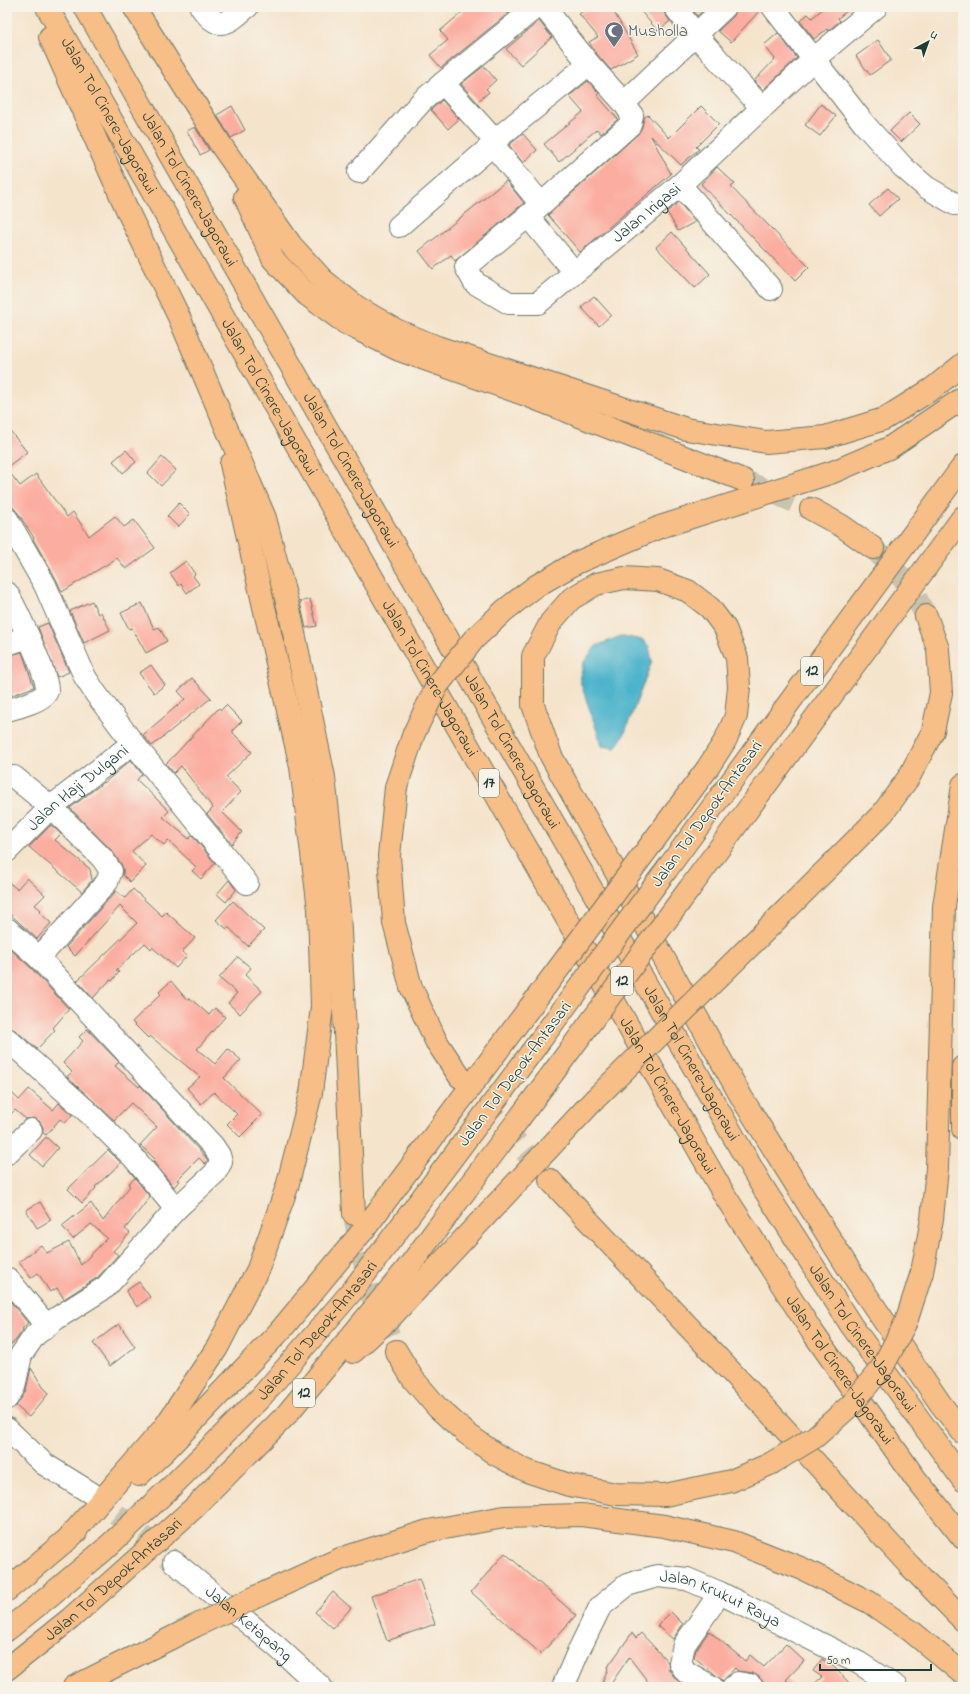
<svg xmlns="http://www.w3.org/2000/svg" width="970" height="1694" font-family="'Indie Flower',sans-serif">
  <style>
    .water { fill: #4cb3cb; stroke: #367880 }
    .building { fill: #fbada0 }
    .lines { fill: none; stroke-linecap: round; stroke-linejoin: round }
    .minor-tunnel { stroke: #cac3ae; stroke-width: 22; stroke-dasharray: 22 11; stroke-linecap: butt }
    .highway-tunnel { stroke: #cac3ae; stroke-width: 22; stroke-dasharray: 22 11; stroke-linecap: butt }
    .minor-casing { stroke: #6a7769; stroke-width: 24 }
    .highway-casing { stroke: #6a7769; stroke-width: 24 }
    .minor { stroke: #fff; stroke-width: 22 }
    .highway { stroke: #f7be87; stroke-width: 22 }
    .highway-bridge-casing { stroke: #6a7769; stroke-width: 24; stroke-linecap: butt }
    .highway-bridge { stroke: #f7be87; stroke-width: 22 }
    .labels { text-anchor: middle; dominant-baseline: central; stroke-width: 3; stroke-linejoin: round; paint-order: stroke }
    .shield { fill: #f7f3e8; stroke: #60746a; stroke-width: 1 }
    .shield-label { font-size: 16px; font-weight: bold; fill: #1f3d34 }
    .worship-label { font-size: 17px; fill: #5b616d; stroke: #f7f3e8; text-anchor: start }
    .street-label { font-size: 17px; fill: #1f3d34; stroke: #f7f3e8 }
  </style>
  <rect width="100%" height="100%" fill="#f7f3e8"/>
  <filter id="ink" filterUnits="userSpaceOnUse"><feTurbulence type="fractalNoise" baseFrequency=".025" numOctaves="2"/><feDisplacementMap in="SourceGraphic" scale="8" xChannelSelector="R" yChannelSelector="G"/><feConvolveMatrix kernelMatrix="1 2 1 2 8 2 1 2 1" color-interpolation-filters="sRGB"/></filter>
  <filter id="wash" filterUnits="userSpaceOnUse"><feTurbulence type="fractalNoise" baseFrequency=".012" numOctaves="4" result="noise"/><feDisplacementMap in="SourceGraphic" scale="16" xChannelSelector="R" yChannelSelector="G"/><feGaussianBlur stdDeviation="0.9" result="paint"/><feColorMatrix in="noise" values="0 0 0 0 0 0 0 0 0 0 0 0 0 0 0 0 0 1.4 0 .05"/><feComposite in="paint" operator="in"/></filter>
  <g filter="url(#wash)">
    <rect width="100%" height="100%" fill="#f5e4cc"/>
    <!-- water -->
    <path class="water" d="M621 636 643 640 649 646 652 661 624 735 615 748 602 746 580 681 583 663 596 646Z"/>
    <g id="blocks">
      <!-- building -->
      <path class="building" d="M468 7H516L441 68 430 55 448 40 440 31Z
        M588 7H611L638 54 611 70 595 52 589 42 598 37 579 14Z
        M637 7H663L665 14 670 21 658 31Z
        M691 7H707L697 16Z
        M737 7H761V9L731 42 718 31 734 16Z
        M825 7H852L838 18 840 21 828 31 827 29 814 39 800 21 808 14 812 18Z
        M539 21 552 37 521 65 506 49Z
        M778 33 797 58 763 90 754 81 775 59 764 45Z
        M878 40 891 60 870 75 856 56Z
        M484 66 496 80 486 89 489 92 477 102 461 84Z
        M588 81 599 93 597 95 618 119 601 134 597 129 559 162 544 144 583 112 569 96Z
        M442 100 459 119 448 129 431 110Z
        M821 104 836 116 820 136 805 125Z
        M232 106 245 130 231 138 217 115Z
        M701 106 719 124 696 147 699 149 681 165 651 136 671 174 580 252 548 215 638 134 642 127 644 118 648 115 669 138Z
        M909 113 920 124 901 142 890 131Z
        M195 127 209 150 200 155 187 131Z
        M523 134 537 150 523 163 509 145Z
        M717 167 735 184 731 187 809 267 795 281 701 184Z
        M506 181 524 203 455 261 451 255 433 269 419 251Z
        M888 188 898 199 879 216 869 205Z
        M679 202 695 222 678 231 667 212Z
        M672 232 710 274 695 288 656 247Z
        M594 296 611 315 599 326 581 307Z
        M7 427 27 452 7 467Z
        M126 450 136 462 123 473 113 461Z
        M162 457 176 470 161 486 148 473Z
        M7 469 20 486 36 474 67 517 73 512 89 536 115 516 124 527 134 520 155 548 126 569 117 558 62 592 56 579 33 539 34 538 18 513 7 500Z
        M179 503 190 514 178 527 167 516Z
        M186 561 195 574 193 576 199 584 187 593 181 584 179 586 170 573Z
        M310 599 317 626 306 628 300 602Z
        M92 601 98 614 101 612 110 630 84 643 70 611Z
        M142 603 154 629 159 627 167 641 146 653 132 628 129 629 121 613Z
        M48 623 69 672 57 677 38 627Z
        M22 652 34 687 7 697V656Z
        M151 665 165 685 154 693 139 673Z
        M192 678 211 698 152 746 143 735 185 699 178 691Z
        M226 705 242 721 233 730V733L252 752 226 777 241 792 222 812 242 832 232 844 207 814 213 808 181 766 174 773 166 764 219 708 221 710Z
        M131 760 142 774 137 780 169 811 163 817 189 839 192 835 215 863 201 879 192 871 196 867 168 840 164 845 151 834 132 851 146 866 130 882 123 875V869L121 864 112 851 70 808 104 782V783Z
        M51 825 61 834 55 840 90 869 92 880 82 892 29 847Z
        M27 878 45 895 35 905 41 910 39 912 51 923 37 939 7 911V881L17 889Z
        M229 880 236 890 226 902 217 894Z
        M133 889 162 916 166 912 195 938 182 952 187 956 176 968 152 947 151 949 145 943 116 970 119 972 112 981 110 980 93 998 77 981 137 923 120 906 75 956 66 947 116 891 125 898Z
        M233 901 264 930 248 946 228 927 227 929 216 920Z
        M7 946 30 967 69 1009 53 1028 55 1030 37 1049 15 1030 7 1027Z
        M238 957 251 968 245 975 262 991 240 1014 228 1003 237 993 219 978Z
        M171 981 187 1000 190 998 209 1015 215 1008 225 1017 197 1049 215 1064 228 1049 241 1060 224 1078 262 1115 240 1137 227 1124 237 1114 214 1092 201 1104 187 1088 200 1077 150 1036 148 1038 132 1022 161 994 159 992Z
        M87 1029 119 1062 115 1066 139 1087 140 1085 208 1160 205 1164 199 1158 177 1180 179 1181 174 1187 153 1161 155 1159 140 1145 157 1127 131 1103 114 1120 67 1077 72 1072 63 1063 83 1041 79 1037Z
        M7 1088 19 1100 29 1089 53 1110 59 1103 72 1115 65 1123 60 1119 46 1135 43 1133V1127L40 1122 35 1118 26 1119 15 1110 7 1118Z
        M46 1137 58 1148 42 1166 30 1155Z
        M108 1150 121 1163 95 1187 96 1188 82 1203 68 1189Z
        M135 1178 150 1197 125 1229 130 1233 113 1251 118 1255 98 1277 64 1299 57 1288 50 1292 38 1273 31 1278 19 1262 41 1245 47 1253 69 1242 81 1265 107 1238 91 1224 73 1239 62 1226 91 1203 103 1221 130 1186 128 1184Z
        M40 1202 51 1220 37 1228 26 1210Z
        M139 1282 150 1297 137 1307 126 1291Z
        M7 1297 28 1323 22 1329 23 1330 16 1340 7 1348Z
        M119 1324 135 1347 110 1366 93 1343Z
        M31 1368 43 1387 49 1393 29 1417 16 1406 26 1390Z
        M505 1553 576 1615 541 1654 471 1592Z
        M419 1579 435 1624 387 1641 371 1596Z
        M333 1592 351 1608 333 1628 315 1612Z
        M671 1612 683 1624 673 1639 657 1626Z
        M709 1631 745 1661 750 1655 764 1667 786 1644 804 1661 786 1680 795 1687H764V1683L758 1676 752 1673 738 1671 735 1668 723 1681 694 1657 696 1650Z
        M632 1633 636 1638 641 1633 668 1662 669 1670 676 1679 687 1687H652L629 1657 609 1687H600L608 1669 607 1668Z
        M822 1659 834 1667 853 1687H811L822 1677 813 1671Z"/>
    </g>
  </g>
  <g filter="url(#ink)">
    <use href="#blocks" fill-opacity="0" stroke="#6a7769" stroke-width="1"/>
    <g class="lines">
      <!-- minor-tunnel -->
      <path class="minor-tunnel" d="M91 1493 174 1562"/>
      <!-- highway-tunnel -->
      <path class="highway-tunnel" d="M743 480 811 509
        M873 548 910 586 926 616
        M460 1077 548 1178
        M355 1221 371 1295 396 1351"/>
      <defs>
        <g id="minor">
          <path d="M201 7C219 32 227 24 247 7"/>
          <path d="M544 7 589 64"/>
          <path d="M675 7 695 34 762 108"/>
          <path d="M773 7 865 125 903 167 926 187 955 204"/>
          <path d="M359 172 422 101 443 83"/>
          <path d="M680 185 771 289"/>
          <path d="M541 204 497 150 496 142 499 137 589 64 624 103"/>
          <path id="s1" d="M528 216 466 267 475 283 509 303H538L680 185 814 59 876 7"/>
          <path d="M399 226 496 142 443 83 536 7"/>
          <path d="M574 272 528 216 630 125 632 115 624 103 725 7"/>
          <path d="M7 519 45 585 85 677 96 694 133 743 247 883"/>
          <path d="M7 593C15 607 50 679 47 691 45 700 16 708 7 710"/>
          <path d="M7 644 28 637"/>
          <path d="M14 777 51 807 102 858 111 871 107 882 39 958"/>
          <path id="s2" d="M7 851 51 807 133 743"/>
          <path d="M7 929 39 958 213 1146 219 1155 221 1162 215 1173 176 1209 106 1287 57 1318 35 1335 21 1355 14 1387 7 1398"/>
          <path d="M7 1039 90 1114 134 1158 176 1209"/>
          <path d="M7 1153 31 1130"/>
          <path d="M8 1279 46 1325"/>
          <path d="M7 1429 44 1464 91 1493"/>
          <path id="s3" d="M174 1562 275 1645 321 1687"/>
          <path id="s4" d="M563 1687 578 1652 600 1607 627 1585 657 1576 687 1579 720 1593 859 1663 896 1687"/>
          <path d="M712 1687 686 1672 680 1663 684 1645 720 1593"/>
          <path d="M733 1687 738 1683 750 1685 752 1687"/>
        </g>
        <g id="highway">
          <path id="s5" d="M47 7 725 1196 811 1330 915 1478 963 1538"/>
          <path id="s6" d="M85 7 762 1186 851 1325 963 1480"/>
          <path d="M134 7 221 145 291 245 322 279 357 307 396 330 437 347 686 429 766 442 825 437 884 419 932 389 963 364"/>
          <path d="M50 37 130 216 179 317 265 518 290 614 324 777 339 911 354 1214"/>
          <path d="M245 197 273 259 306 294 347 324 399 350 526 395 743 480"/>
          <path d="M811 509 842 526 873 548"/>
          <path d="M660 527 833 472 889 448 963 398"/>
          <path d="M396 787 389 856 394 923 411 987 436 1041 460 1077"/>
          <path d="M652 843 707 769 725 741 736 716 739 687 737 658 725 628 710 608 688 591 658 580 624 578 596 584 571 599 551 622 533 656V705L551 756 742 1098 852 1274 940 1403 963 1433"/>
          <path d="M667 869 963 466"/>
          <path d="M690 888 963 517"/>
          <path d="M753 943 883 813 909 777 933 731 941 693 938 649 926 616"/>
          <path d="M963 1067V1129"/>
          <path d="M550 1180 770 1413 909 1565 963 1620"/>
          <path d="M922 1272 932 1219 937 1168 944 906 963 785"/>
          <path d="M396 1351 413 1379 437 1407 466 1433 495 1454 527 1471 569 1485 616 1494 665 1495 731 1481 770 1464"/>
          <path d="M353 1352 390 1318 594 1100"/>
          <path d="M139 1475 164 1452 280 1331 366 1227 530 1007"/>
          <path d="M66 1541 164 1428 217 1348 258 1269 287 1187 311 1093 322 1007 319 909 301 767 231 464"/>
          <path d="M7 1590 76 1532"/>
          <path d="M260 1595 340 1559 428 1531 504 1517 581 1515 664 1526 734 1542 803 1569 869 1602 911 1631 963 1674"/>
          <path id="s7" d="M7 1630 47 1598 104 1550 173 1485 261 1397 353 1290 530 1054"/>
          <path id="s8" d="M7 1669 70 1619 195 1507 287 1414 410 1265 553 1073"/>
          <path d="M74 1687 193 1627"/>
        </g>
      </defs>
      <!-- minor casing -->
      <use href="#minor" class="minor-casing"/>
      <!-- highway casing -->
      <use href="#highway" class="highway-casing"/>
      <!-- minor -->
      <use href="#minor" class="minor"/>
      <!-- highway -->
      <use href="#highway" class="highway"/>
      <defs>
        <path id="highway-bridge" d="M396 787 414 733 437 686 474 639 505 610 536 586 576 563 660 527
          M530 1007 652 843
          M530 1054 667 869
          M553 1073 690 888
          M594 1100 753 943
          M770 1464 815 1437 852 1404 883 1366 906 1322 922 1272
          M193 1627 260 1595"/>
      </defs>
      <!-- highway-bridge casing -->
      <use href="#highway-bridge" class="highway-bridge-casing"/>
      <!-- highway-bridge -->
      <use href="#highway-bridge" class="highway-bridge"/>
    </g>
  </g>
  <!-- icons -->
  <defs>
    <symbol id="mosque-pin" viewBox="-11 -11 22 30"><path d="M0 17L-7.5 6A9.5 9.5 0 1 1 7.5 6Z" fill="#6b7280" stroke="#f7f3e8"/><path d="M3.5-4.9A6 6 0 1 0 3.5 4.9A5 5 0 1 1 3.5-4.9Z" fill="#fff"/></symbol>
  </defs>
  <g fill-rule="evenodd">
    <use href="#mosque-pin" x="603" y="20" width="22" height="30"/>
  </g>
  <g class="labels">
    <!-- shield labels -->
    <g class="shield">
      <rect x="801" y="657" width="22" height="28" rx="3"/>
      <rect x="479" y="769" width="20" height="28" rx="3"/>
      <rect x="611" y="967" width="22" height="28" rx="3"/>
      <rect x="293" y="1379" width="22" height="28" rx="3"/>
    </g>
    <g class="shield-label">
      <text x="812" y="671">12</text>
      <text x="489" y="783">17</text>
      <text x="622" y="981">12</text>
      <text x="304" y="1393">12</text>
    </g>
    <!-- worship labels -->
    <g class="worship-label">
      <text x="628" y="31">Musholla</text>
    </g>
    <!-- street labels -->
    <g class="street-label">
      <text stroke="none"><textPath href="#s5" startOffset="125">Jalan Tol Cinere-Jagorawi</textPath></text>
      <text stroke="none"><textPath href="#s6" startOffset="210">Jalan Tol Cinere–Jagorawi</textPath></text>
      <text stroke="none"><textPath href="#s1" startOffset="308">Jalan Irigasi</textPath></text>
      <text stroke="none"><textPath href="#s5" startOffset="449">Jalan Tol Cinere-Jagorawi</textPath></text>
      <text stroke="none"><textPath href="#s6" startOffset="534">Jalan Tol Cinere–Jagorawi</textPath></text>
      <text stroke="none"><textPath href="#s5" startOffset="773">Jalan Tol Cinere-Jagorawi</textPath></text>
      <text stroke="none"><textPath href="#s6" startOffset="858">Jalan Tol Cinere–Jagorawi</textPath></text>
      <text stroke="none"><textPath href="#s2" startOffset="95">Jalan Haji Dulgani</textPath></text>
      <text transform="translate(707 814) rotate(-54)">Jalan Tol Depok–Antasari</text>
      <text stroke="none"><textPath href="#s6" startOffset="1218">Jalan Tol Cinere–Jagorawi</textPath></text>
      <text transform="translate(515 1074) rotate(-53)">Jalan Tol Depok–Antasari</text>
      <text stroke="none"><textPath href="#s5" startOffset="1253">Jalan Tol Cinere-Jagorawi</textPath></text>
      <text stroke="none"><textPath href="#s7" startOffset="432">Jalan Tol Depok–Antasari</textPath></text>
      <text stroke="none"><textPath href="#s6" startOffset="1542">Jalan Tol Cinere–Jagorawi</textPath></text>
      <text stroke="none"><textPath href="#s5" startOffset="1577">Jalan Tol Cinere-Jagorawi</textPath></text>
      <text stroke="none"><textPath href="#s8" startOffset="139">Jalan Tol Depok–Antasari</textPath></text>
      <text stroke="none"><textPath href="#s4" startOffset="222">Jalan Krukut Raya</textPath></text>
      <text stroke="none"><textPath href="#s3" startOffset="97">Jalan Ketapang</textPath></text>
    </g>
  </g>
  <!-- margin -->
  <rect width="970" height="1694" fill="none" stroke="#f7f3e8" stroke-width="24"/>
  <!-- north arrow -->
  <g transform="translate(928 42) rotate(41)" stroke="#f7f3e8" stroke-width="3" paint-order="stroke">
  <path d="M0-3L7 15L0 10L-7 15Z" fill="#1f3d34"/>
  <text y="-6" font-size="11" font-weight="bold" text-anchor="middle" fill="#1f3d34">U</text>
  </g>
  <!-- scale -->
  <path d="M820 1664v6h111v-6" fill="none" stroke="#1f3d34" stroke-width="2"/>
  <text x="826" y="1664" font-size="12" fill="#1f3d34" stroke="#f7f3e8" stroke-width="3" paint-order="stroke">50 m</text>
</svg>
